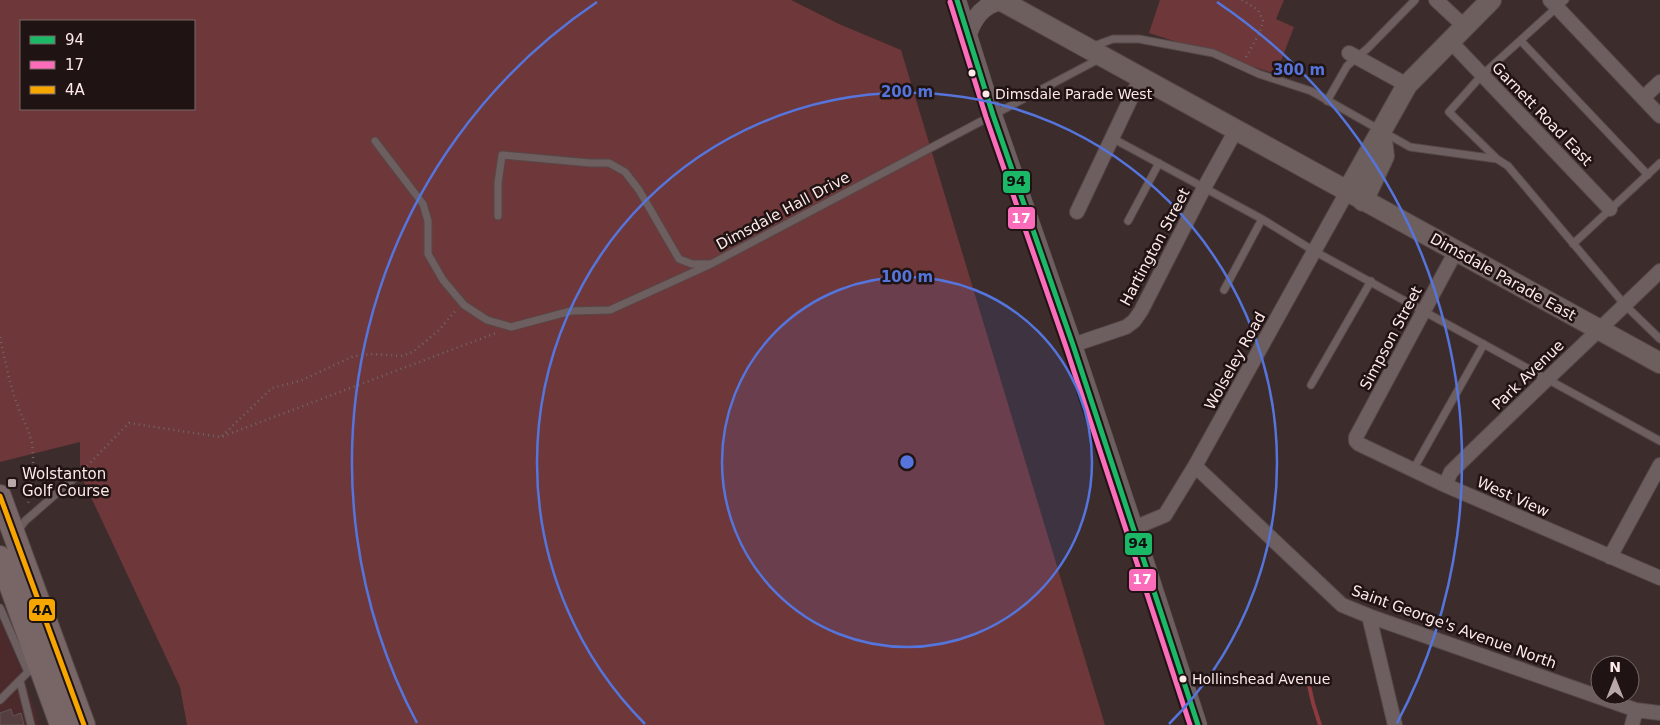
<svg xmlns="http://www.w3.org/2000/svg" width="1660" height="725" font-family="'DejaVu Sans',sans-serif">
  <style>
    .built { fill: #4c2a2b }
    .green { fill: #6e3739; fill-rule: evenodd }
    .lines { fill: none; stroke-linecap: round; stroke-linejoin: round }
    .stream { stroke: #8b3b3f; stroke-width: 4 }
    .building { fill: #553e3f; stroke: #625454 }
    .service-casing { stroke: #564848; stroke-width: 9 }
    .minor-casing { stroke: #564848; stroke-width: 16 }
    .tertiary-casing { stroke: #564848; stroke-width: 19 }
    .secondary-casing { stroke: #564848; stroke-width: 22 }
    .trunk-casing { stroke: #564848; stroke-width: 24 }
    .path { stroke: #726767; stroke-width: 2.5; stroke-dasharray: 1 4; stroke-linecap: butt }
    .service { stroke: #6d5f5f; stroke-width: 7 }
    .minor { stroke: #6d5f5f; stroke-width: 14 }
    .tertiary { stroke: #6d5f5f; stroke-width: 18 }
    .secondary { stroke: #6e5f5f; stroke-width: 20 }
    .trunk { stroke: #786666; stroke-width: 22 }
    .bus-1-casing { stroke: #201313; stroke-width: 9 }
    .bus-2-casing { stroke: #201313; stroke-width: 9 }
    .bus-3-casing { stroke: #201313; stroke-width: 9 }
    .bus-1 { stroke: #1ab867; stroke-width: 5 }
    .bus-2 { stroke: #fb6dba; stroke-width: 5 }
    .bus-3 { stroke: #f7a600; stroke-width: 5 }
    .ring { fill: none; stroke: #5575dc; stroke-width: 2.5 }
    .bus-dot { fill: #fee9e9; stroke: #201313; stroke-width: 2 }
    .poi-dot { fill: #baa7a7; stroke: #201313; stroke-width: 2 }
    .labels { text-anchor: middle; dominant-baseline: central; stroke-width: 5; stroke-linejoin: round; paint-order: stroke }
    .bus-label { font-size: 14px; fill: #fee9e9; stroke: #201313; text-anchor: start }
    .street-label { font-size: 15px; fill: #fee9e9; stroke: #201313 }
    .poi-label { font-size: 15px; fill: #fee9e9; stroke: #201313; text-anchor: start }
    .centre { fill: #5575dc; stroke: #201313; stroke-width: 2.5 }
    .ring-label { font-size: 15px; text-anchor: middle; font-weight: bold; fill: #5575dc; stroke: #201313; stroke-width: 5; stroke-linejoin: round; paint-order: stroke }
    .line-badge { stroke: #201313; stroke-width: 2 }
    .badge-label { font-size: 14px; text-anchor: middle; font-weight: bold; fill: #fff }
    .pale-badge-label { font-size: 14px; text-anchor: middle; font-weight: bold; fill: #111 }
  </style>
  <rect width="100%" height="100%" fill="#3c2c2c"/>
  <!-- built -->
  <path class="built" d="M0 620 19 664 40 725H0Z"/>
  <!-- green -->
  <path class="green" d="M0 0H791L839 24 901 50 1105 725H187L180 687 82 478 80 473V442L0 462ZM21 21H194V109H21Z
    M1160 0H1284L1276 19 1294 27 1276 74 1149 33Z"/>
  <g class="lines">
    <!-- stream -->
    <path class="stream" d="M1307 677 1313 703 1320 725"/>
  </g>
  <!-- building -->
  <path class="building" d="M11 709 13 716 21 713 24 725H0V713Z"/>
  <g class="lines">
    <defs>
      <path id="service" d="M1521 41 1648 175
        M1091 47 1113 39H1139L1213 53 1259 74 1311 91 1410 147 1497 159 1508 166 1625 305 1660 339
        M1327 101 1347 66 1368 48 1415 0
        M1112 138 1262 219 1314 251 1660 441
        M375 141 423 204 428 221V254L443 280 464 305 487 320 511 327 571 311 610 310 709 265
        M1497 159 1449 112 1482 75 1565 0
        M498 216V183L502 155 590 163H609L625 172 639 190 679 259 692 264H711L1099 59
        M1128 221 1159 163
        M1573 244 1660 163
        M1224 290 1262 219
        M1311 385 1371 281
        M1413 470 1484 344
        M17 532 25 521 80 473
        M0 608 28 672
        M20 681 31 725
        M0 700 28 672 37 668"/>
      <path id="minor" d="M1436 0 1465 27
        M1550 0 1660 116
        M1450 41 1610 209
        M1349 53 1407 85
        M1643 98 1660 82
        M1077 212 1141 77
        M1456 251 1356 437V441L1359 444 1445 485 1660 578
        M1073 345 1126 327 1134 321 1141 311 1204 188 1236 130
        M1195 466 1342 605 1369 616 1636 710 1660 713
        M1445 485 1451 472C1520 404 1591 338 1660 271
        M1134 528 1165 515 1195 466 1347 192
        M1610 557 1660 465
        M1369 616 1395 725
        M1632 725 1636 710"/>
      <path id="tertiary" d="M957 0 993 115 1073 345 1134 528 1198 725
        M968 34C974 17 983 5 1001 1"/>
      <path id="secondary" d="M1000 0 1660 363
        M1347 192 1407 85 1491 0
        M1363 201 1384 156 1381 132"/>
      <path id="trunk" d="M0 496 84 725
        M0 557 61 725"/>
    </defs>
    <!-- service casing -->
    <use href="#service" class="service-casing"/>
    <!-- minor casing -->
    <use href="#minor" class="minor-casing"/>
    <!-- tertiary casing -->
    <use href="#tertiary" class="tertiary-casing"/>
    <!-- secondary casing -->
    <use href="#secondary" class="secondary-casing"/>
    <!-- trunk casing -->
    <use href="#trunk" class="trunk-casing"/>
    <!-- path -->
    <path class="path" d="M1242 0 1258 10 1263 21 1260 32 1245 59
      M0 337C5 360 9 382 17 404 22 418 29 429 32 444 35 465 31 485 28 505
      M222 436 272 388 300 381 354 356 373 354 401 356 413 352 439 330 457 309
      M87 466 129 423 221 437 496 333"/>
    <!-- service -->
    <use href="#service" class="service"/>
    <!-- minor -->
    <use href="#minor" class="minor"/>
    <!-- tertiary -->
    <use href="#tertiary" class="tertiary"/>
    <!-- secondary -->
    <use href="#secondary" class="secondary"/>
    <!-- trunk -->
    <use href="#trunk" class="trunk"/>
    <defs>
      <path id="bus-1" d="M957 0 993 115 1073 345 1198 725"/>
      <path id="bus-2" d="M950 2 986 117 1066 347 1190 725"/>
      <path id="bus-3" d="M0 496 84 725"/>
    </defs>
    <!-- bus-1 casing -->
    <use href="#bus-1" class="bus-1-casing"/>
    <!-- bus-2 casing -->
    <use href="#bus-2" class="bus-2-casing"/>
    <!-- bus-3 casing -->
    <use href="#bus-3" class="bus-3-casing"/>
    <!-- bus-1 -->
    <use href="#bus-1" class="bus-1"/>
    <!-- bus-2 -->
    <use href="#bus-2" class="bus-2"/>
    <!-- bus-3 -->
    <use href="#bus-3" class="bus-3"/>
  </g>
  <!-- distance rings -->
  <circle cx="907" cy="462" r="185" fill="#5575dc" fill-opacity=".12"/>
  <g class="ring">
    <circle cx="907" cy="462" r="185"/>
    <path d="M645 724A370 370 0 1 1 1169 724"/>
    <path d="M417 723A555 555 0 0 1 597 2M1217 2A555 555 0 0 1 1397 723"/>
  </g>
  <!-- markers -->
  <g class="bus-dot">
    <circle cx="972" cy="73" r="4.5"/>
    <circle cx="986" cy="94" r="4.5"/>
    <circle cx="1183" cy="679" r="4.5"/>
  </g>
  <rect class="poi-dot" x="7" y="478" width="10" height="10" rx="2.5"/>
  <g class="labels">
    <!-- bus labels -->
    <g class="bus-label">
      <text x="995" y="94">Dimsdale Parade West</text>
      <text x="1192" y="679">Hollinshead Avenue</text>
    </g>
    <!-- street labels -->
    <g class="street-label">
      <text transform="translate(1542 114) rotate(46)">Garnett Road East</text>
      <text transform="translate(783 211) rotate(-28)">Dimsdale Hall Drive</text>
      <text transform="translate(1155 247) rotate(-62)">Hartington Street</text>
      <text transform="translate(1503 277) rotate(29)">Dimsdale Parade East</text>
      <text transform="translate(1391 338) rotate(-62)">Simpson Street</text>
      <text transform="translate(1235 361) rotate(-61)">Wolseley Road</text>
      <text transform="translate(1528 375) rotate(-44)">Park Avenue</text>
      <text transform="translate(1513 497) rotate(24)">West View</text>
      <text transform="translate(1454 627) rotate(20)">Saint George's Avenue North</text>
    </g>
    <!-- poi labels -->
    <g class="poi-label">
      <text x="22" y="474">Wolstanton<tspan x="22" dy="17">Golf Course</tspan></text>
    </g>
  </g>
  <circle cx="907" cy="462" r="8" class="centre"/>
  <g class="ring-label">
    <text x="1299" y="75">300 m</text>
    <text x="907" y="97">200 m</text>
    <text x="907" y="282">100 m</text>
  </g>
  <g class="line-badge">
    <rect x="1002" y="170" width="29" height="24" rx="5" fill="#1ab867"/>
    <rect x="1007" y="206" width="29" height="24" rx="5" fill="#fb6dba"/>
    <rect x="1124" y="532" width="29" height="24" rx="5" fill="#1ab867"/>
    <rect x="1128" y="568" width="29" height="24" rx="5" fill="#fb6dba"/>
    <rect x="28" y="598" width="28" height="24" rx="5" fill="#f7a600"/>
  </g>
  <g class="badge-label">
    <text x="1021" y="223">17</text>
    <text x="1142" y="584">17</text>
  </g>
  <g class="pale-badge-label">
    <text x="1016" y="186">94</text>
    <text x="1138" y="548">94</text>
    <text x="42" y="615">4A</text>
  </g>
  <!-- legend -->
  <rect x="20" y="20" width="175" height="90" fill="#201313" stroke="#796969"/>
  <rect x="30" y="36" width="25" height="8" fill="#1ab867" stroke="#796969"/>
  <text x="65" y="45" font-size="15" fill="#fee9e9">94</text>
  <rect x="30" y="61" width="25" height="8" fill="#fb6dba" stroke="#796969"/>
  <text x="65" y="70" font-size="15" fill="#fee9e9">17</text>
  <rect x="30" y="86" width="25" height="8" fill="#f7a600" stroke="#796969"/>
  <text x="65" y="95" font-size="15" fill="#fee9e9">4A</text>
  <!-- north arrow -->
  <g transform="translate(1615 680)"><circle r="24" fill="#201313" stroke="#796969"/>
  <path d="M0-4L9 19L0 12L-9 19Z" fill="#baa7a7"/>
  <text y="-8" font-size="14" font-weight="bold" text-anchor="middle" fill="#fee9e9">N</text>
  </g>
</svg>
